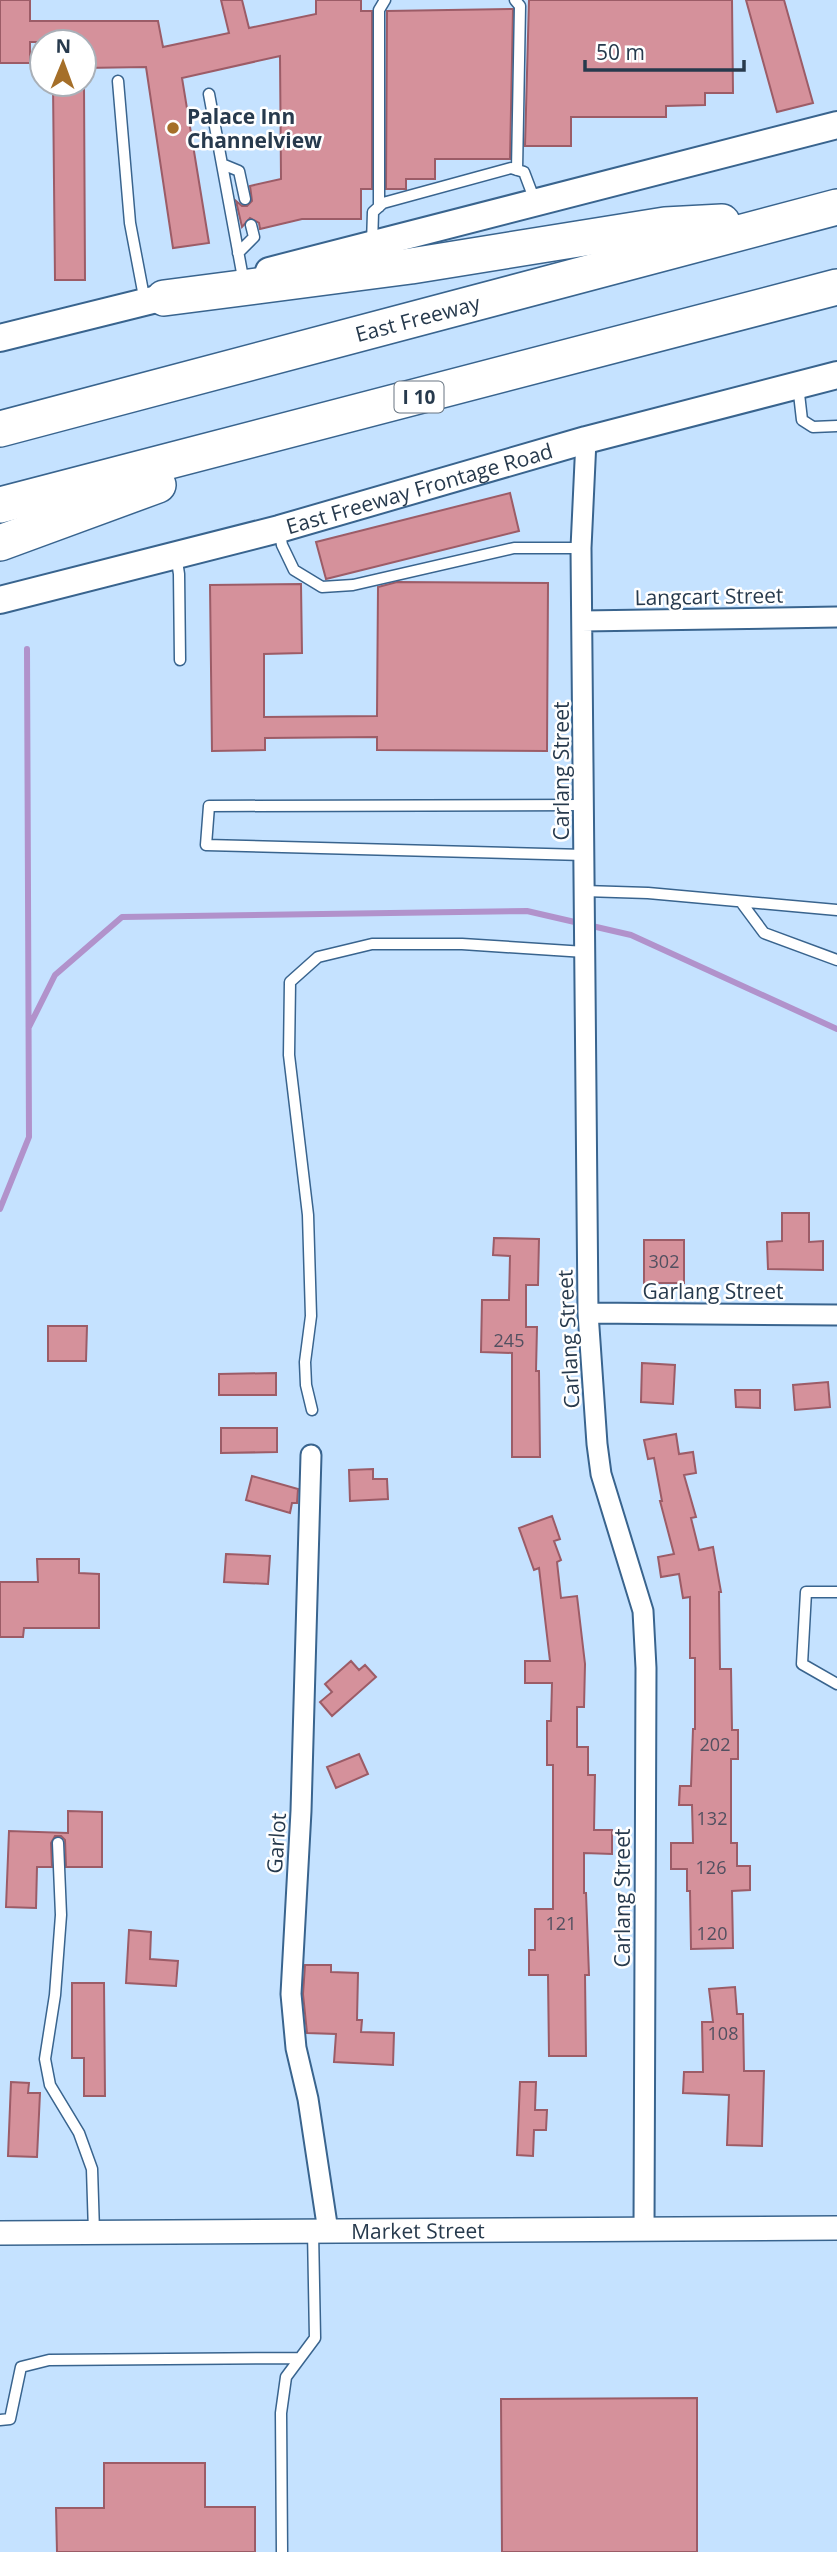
<svg xmlns="http://www.w3.org/2000/svg" width="837" height="2552" font-family="'Open Sans',sans-serif">
  <style>
    .lines { fill: none; stroke-linecap: round; stroke-linejoin: round }
    .stream { stroke: #b192cb; stroke-width: 6 }
    .building { fill: #d5919b; stroke: #9c5c67; stroke-width: 2 }
    .service-casing { stroke: #39648e; stroke-width: 13 }
    .minor-casing { stroke: #39648e; stroke-width: 23 }
    .tertiary-casing { stroke: #39648e; stroke-width: 26 }
    .secondary-casing { stroke: #39648e; stroke-width: 30 }
    .motorway-casing { stroke: #39648e; stroke-width: 38 }
    .service { stroke: #fff; stroke-width: 10 }
    .minor { stroke: #fff; stroke-width: 19 }
    .tertiary { stroke: #fff; stroke-width: 23 }
    .secondary { stroke: #fff; stroke-width: 26 }
    .motorway { stroke: #fff; stroke-width: 35 }
    .poi-dot { fill: #a56f29; stroke: #fff; stroke-width: 2.5 }
    .labels { text-anchor: middle; dominant-baseline: central; stroke-width: 5; stroke-linejoin: round; paint-order: stroke }
    .number-label { font-size: 18px; fill: #525060 }
    .shield { fill: #fff; stroke: #687582; stroke-width: 2 }
    .shield-label { font-size: 19px; font-weight: bold; fill: #273a4d }
    .poi-label { font-size: 21px; font-weight: bold; fill: #273a4d; stroke: #fff; text-anchor: start }
    .street-label { font-size: 21px; fill: #273a4d; stroke: #fff }
  </style>
  <rect width="100%" height="100%" fill="#c5e2ff"/>
  <g class="lines">
    <!-- stream -->
    <path class="stream" d="M29 1027 55 975 122 917 527 911 631 935 837 1029
      M0 1209 29 1137 27 649"/>
  </g>
  <!-- building -->
  <path class="building" d="M0 0H30V21H158L163 47 229 33 221 0H242L249 28 316 14V0H361V11H372V189H361V219H302L260 229 259 223 250 218 242 227 236 201 242 206H247L252 201 250 186 281 179 280 56 182 78 209 243 173 248 146 67 84 68V42H30V63H0Z
    M529 0H732L733 93H705V105L666 106V117H571V146H525Z
    M746 0H784L813 103 777 112Z
    M513 9 510 159H435V179H406V189H386L387 11Z
    M53 84H84L85 280H55Z
    M510 493 519 531 326 579 316 542Z
    M397 582 548 583 547 751 377 750V737L265 738V750L212 751 210 585 301 584 302 653 264 654V717L377 716 378 587Z
    M782 1213H809V1242L823 1241V1270L768 1269 767 1242 782 1241Z
    M494 1238 539 1239 538 1285H526V1327H537L536 1371H539L540 1457H512V1353L481 1352 482 1300H509L510 1256 493 1255Z
    M644 1240H684V1283H644Z
    M48 1326H87L86 1361H48Z
    M642 1363 675 1365 673 1404 641 1402Z
    M276 1373V1395H219V1374Z
    M828 1382 830 1407 795 1410 793 1385Z
    M735 1390H760V1408L736 1407Z
    M221 1428H277V1452L221 1453Z
    M676 1434 679 1454 693 1452 696 1473 684 1475 696 1517 691 1518 699 1550 713 1547 721 1592H719L720 1669H731L732 1730H738V1759H731V1843H737V1866H750V1890L732 1891 733 1948 691 1949 690 1891H687V1869H671V1843H693L692 1805H679L680 1786H691L693 1729H695V1658H690V1597L683 1598 679 1574 661 1577 658 1557 674 1554 660 1501H662L654 1458 648 1459 644 1440Z
    M373 1469V1479H387L388 1499 350 1501 349 1470Z
    M252 1476 298 1489 297 1503H292L290 1513 246 1500Z
    M552 1516 560 1539 554 1541 561 1560 557 1562 561 1598 577 1596 585 1664 584 1707H577V1747H588V1775H595L594 1830H612V1854L584 1853V1893H586L589 1975H585L586 2056H549L548 1975H529V1950H535V1909H553V1765H547V1721H551L552 1683H525V1661H550L539 1568 534 1570 519 1528Z
    M226 1554 270 1556 268 1584 224 1582Z
    M37 1559H79V1573L99 1574V1628H24L23 1637H0V1582H38Z
    M351 1661 359 1670 365 1665 376 1677 332 1716 320 1702 332 1692 325 1684Z
    M359 1754 368 1774 336 1788 327 1767Z
    M68 1811 102 1812V1867H66L65 1840 61 1836H55L51 1843 52 1867H37L36 1908 6 1907 9 1831 68 1833Z
    M129 1930 151 1932 150 1959 178 1961 176 1986 126 1983Z
    M305 1965H331V1972L358 1973 357 2020H362L361 2032 394 2033 393 2065 334 2062 336 2034 307 2033 303 1994Z
    M72 1983H104L105 2096H84V2058H72Z
    M735 1987 737 2014H743L744 2071H764L762 2146 727 2145 729 2095 683 2093 684 2072H703L702 2022H713L709 1989Z
    M11 2082 29 2083 28 2093H40L37 2157 8 2156Z
    M520 2082H536L535 2110H547L546 2130H534L533 2156 517 2155Z
    M697 2398V2552H502L501 2399Z
    M104 2463H205V2507H255V2552H57L56 2508H104Z"/>
  <g class="lines">
    <defs>
      <path id="service" d="M515 0 520 6 517 170
        M118 81 130 223 145 302
        M209 94 243 278
        M222 164 239 171 245 199
        M379 207V10L385 0
        M372 244 373 212 383 203 511 168 524 172 535 201
        M238 253 254 237 251 225
        M798 385 802 420 813 427 837 426
        M279 529 282 545 294 570 322 587 353 585 514 548H581
        M176 555 179 574 180 660
        M584 805 209 806 206 845 584 855
        M584 891 648 893 837 910
        M741 902 764 933 837 960
        M312 1410 306 1385 305 1362 311 1316 308 1215 289 1055 290 982 318 957 372 944H462L585 952
        M837 1592H806L802 1664 837 1684
        M58 1843 61 1915 55 1995 45 2059 50 2085 79 2133 92 2169 94 2232
        M0 2420 10 2419 21 2367 49 2360 300 2358
        M282 2552 281 2413 286 2377 315 2338 313 2231"/>
      <path id="minor" d="M586 440 581 548 588 1313 597 1444 601 1474 643 1611 646 1668 644 2229
        M582 621 837 617
        M588 1313 837 1315
        M311 1455 301 1811 291 1994 296 2048 308 2099 328 2231"/>
      <g id="tertiary">
        <path id="s1" d="M0 2233 837 2228"/>
      </g>
      <g id="secondary">
        <path d="M269 271 837 125"/>
        <path d="M0 338 181 293"/>
        <path id="s2" d="M0 600 279 529 586 440 837 375"/>
      </g>
      <g id="motorway">
        <path d="M164 298 411 266 665 225 722 222"/>
        <path id="s3" d="M0 429 837 207"/>
        <path d="M0 505 837 287"/>
        <path d="M0 543 158 485"/>
      </g>
    </defs>
    <!-- service casing -->
    <use href="#service" class="service-casing"/>
    <!-- minor casing -->
    <use href="#minor" class="minor-casing"/>
    <!-- tertiary casing -->
    <use href="#tertiary" class="tertiary-casing"/>
    <!-- secondary casing -->
    <use href="#secondary" class="secondary-casing"/>
    <!-- motorway casing -->
    <use href="#motorway" class="motorway-casing"/>
    <!-- service -->
    <use href="#service" class="service"/>
    <!-- minor -->
    <use href="#minor" class="minor"/>
    <!-- tertiary -->
    <use href="#tertiary" class="tertiary"/>
    <!-- secondary -->
    <use href="#secondary" class="secondary"/>
    <!-- motorway -->
    <use href="#motorway" class="motorway"/>
  </g>
  <!-- markers -->
  <circle class="poi-dot" cx="173" cy="128" r="7"/>
  <g class="labels">
    <!-- number labels -->
    <g class="number-label">
      <text x="664" y="1261">302</text>
      <text x="509" y="1340">245</text>
      <text x="715" y="1744">202</text>
      <text x="712" y="1818">132</text>
      <text x="711" y="1867">126</text>
      <text x="561" y="1923">121</text>
      <text x="712" y="1933">120</text>
      <text x="723" y="2033">108</text>
    </g>
    <!-- shield labels -->
    <rect class="shield" x="394.5" y="381.5" width="49" height="31" rx="5"/>
    <g class="shield-label">
      <text x="419" y="397">I 10</text>
    </g>
    <!-- poi labels -->
    <g class="poi-label">
      <text x="187" y="116">Palace Inn<tspan x="187" dy="24">Channelview</tspan></text>
    </g>
    <!-- street labels -->
    <g class="street-label">
      <text stroke="none"><textPath href="#s3" startOffset="432">East Freeway</textPath></text>
      <text stroke="none"><textPath href="#s2" startOffset="434">East Freeway Frontage Road</textPath></text>
      <text transform="translate(709 596) rotate(-1)">Langcart Street</text>
      <text transform="translate(561 771) rotate(-90)">Carlang Street</text>
      <text x="713" y="1291">Garlang Street</text>
      <text transform="translate(568 1339) rotate(-93)">Carlang Street</text>
      <text transform="translate(276 1843) rotate(-86)">Garlot</text>
      <text transform="translate(622 1898) rotate(-90)">Carlang Street</text>
      <text stroke="none"><textPath href="#s1" startOffset="418">Market Street</textPath></text>
    </g>
  </g>
  <!-- north arrow -->
  <g transform="translate(63 63) rotate(1)"><circle r="33" fill="#ffffff" stroke="#a9b0b8" stroke-width="2"/>
  <path d="M0-5L12 26L0 18L-12 26Z" fill="#a56f29"/>
  <text y="-10" font-size="19" font-weight="bold" text-anchor="middle" fill="#273a4d">N</text>
  </g>
  <!-- scale -->
  <path d="M585 60v10h159v-10" fill="none" stroke="#273a4d" stroke-width="3.5"/>
  <text x="596" y="60" font-size="21" fill="#273a4d" stroke="#ffffff" stroke-width="5" paint-order="stroke">50 m</text>
</svg>
